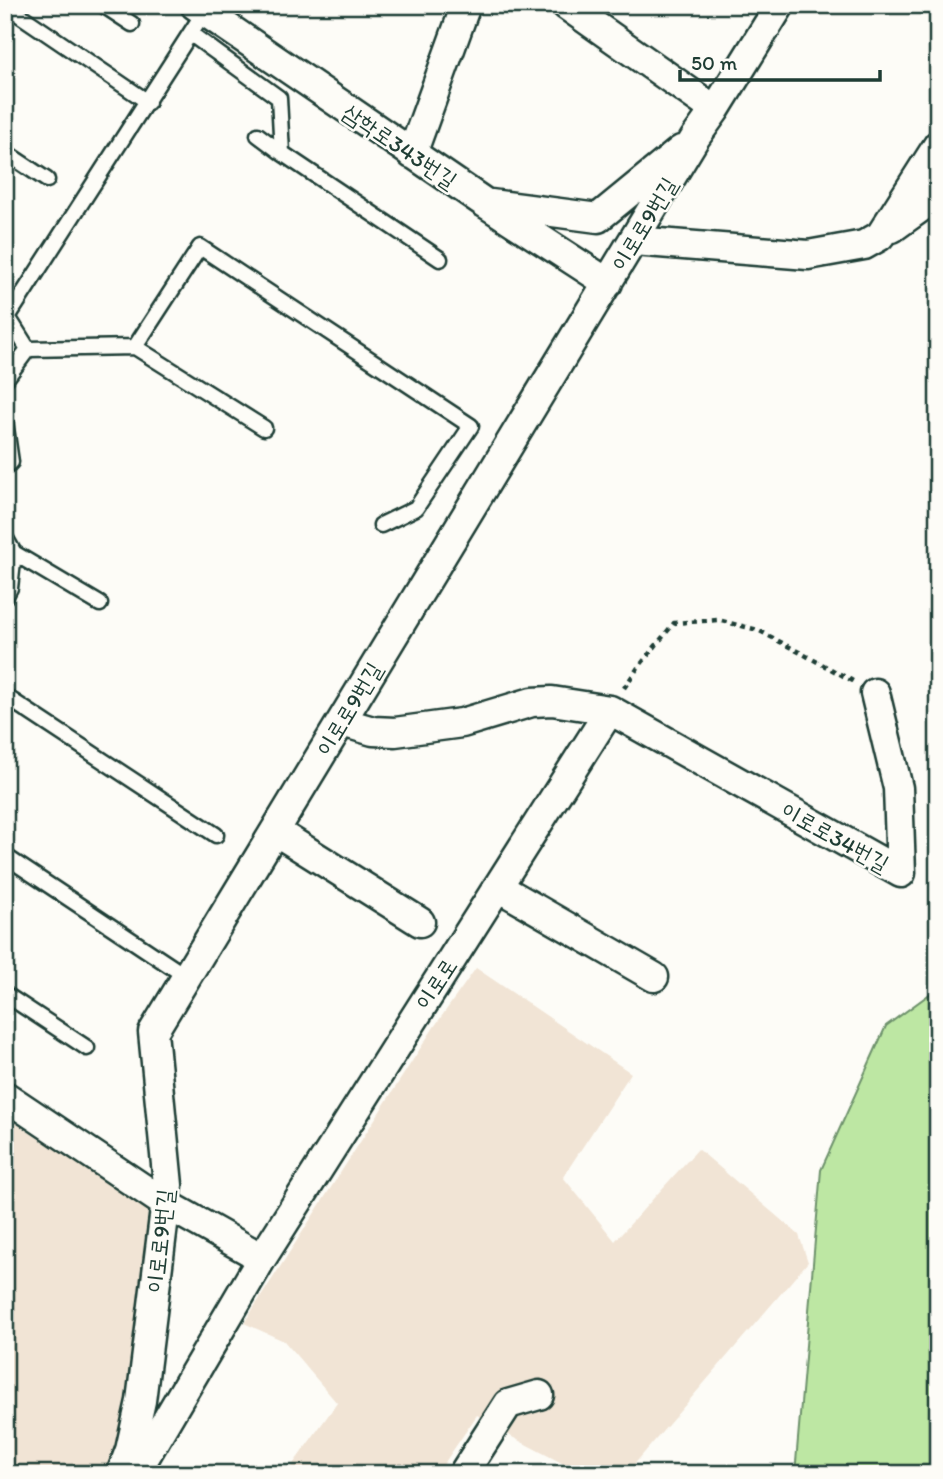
<svg xmlns="http://www.w3.org/2000/svg" width="943" height="1479" font-family="Itim,'Poor Story',sans-serif">
  <style>
    .built { fill: #f1e4d5 }
    .green { fill: #bde7a3; stroke: #6e926c; stroke-width: 2 }
    .lines { fill: none; stroke-linecap: round; stroke-linejoin: round }
    .lane-casing { stroke: #1f3d34; stroke-width: 19 }
    .street-casing { stroke: #1f3d34; stroke-width: 33 }
    .path { stroke: #1f3d34; stroke-width: 4.5; stroke-dasharray: 5 5; stroke-linecap: butt }
    .lane { stroke: #fdfcf7; stroke-width: 14 }
    .street { stroke: #fdfcf7; stroke-width: 28 }
    .labels { text-anchor: middle; dominant-baseline: central; stroke-width: 5; stroke-linejoin: round; paint-order: stroke }
    .street-label { font-size: 23px; fill: #1f3d34; stroke: #fdfcf7 }
  </style>
  <rect width="100%" height="100%" fill="#fdfcf7"/>
  <filter id="ink" filterUnits="userSpaceOnUse"><feTurbulence type="fractalNoise" baseFrequency=".0143" numOctaves="2"/><feDisplacementMap in="SourceGraphic" scale="14" xChannelSelector="R" yChannelSelector="G"/><feConvolveMatrix kernelMatrix="1 2 1 2 8 2 1 2 1" color-interpolation-filters="sRGB"/></filter>
  <g filter="url(#ink)">
    <!-- built -->
    <path class="built" d="M476 968 631 1073 563 1177 615 1241 698 1149 799 1235 808 1262 626 1474H583L512 1437 477 1415 437 1474H286L337 1403 284 1341 244 1323 434 1027Z
      M5 1116 148 1211 145 1256 124 1426 105 1474H5Z"/>
    <!-- green -->
    <path class="green" d="M938 988V1474H795L821 1170 886 1026Z"/>
    <g class="lines">
      <defs>
        <path id="lane" d="M5 5 148 102
          M103 5 132 24
          M191 34 279 98 282 153 258 135
          M5 152 47 180
          M282 153 440 259
          M5 316 8 317 204 12
          M8 317 28 349 135 347 200 247 471 426 416 508 381 525
          M135 347 264 428
          M5 380 28 349
          M5 421 11 462 5 468
          M5 537 14 553 100 604
          M5 597 10 588 14 553
          M5 696 216 835
          M5 856 187 977
          M5 994 87 1048"/>
        <path id="street" d="M195 5 485 203 608 283
          M566 5 715 110
          M412 154 466 5
          M491 204 598 218 681 150
          M892 228 938 195
          M634 241 808 255 864 245 880 236 938 145
          M342 722 373 731 395 732 462 723 532 702 552 701 610 710 901 873 898 788 875 693
          M275 831 420 922
          M498 887 654 977
          M5 1096 166 1204 262 1258 135 1474
          M262 1258 610 710
          M121 1474 130 1450 141 1401 168 1185 153 1032 695 138 715 110 780 5
          M463 1474 508 1404 539 1395"/>
      </defs>
      <!-- lane casing -->
      <use href="#lane" class="lane-casing"/>
      <!-- street casing -->
      <use href="#street" class="street-casing"/>
      <!-- path -->
      <path class="path" d="M624 688 637 669 674 623 718 620 758 630 853 681"/>
      <!-- lane -->
      <use href="#lane" class="lane"/>
      <!-- street -->
      <use href="#street" class="street"/>
    </g>
  </g>
  <g class="labels">
    <!-- street labels -->
    <g class="street-label">
      <text transform="translate(400 146) rotate(34)">삼학로343번길</text>
      <text transform="translate(644 224) rotate(-59)">이로로9번길</text>
      <text transform="translate(349 709) rotate(-59)">이로로9번길</text>
      <text transform="translate(835 837) rotate(29)">이로로34번길</text>
      <text transform="translate(436 984) rotate(-57)">이로로</text>
      <text transform="translate(160 1241) rotate(-84)">이로로9번길</text>
    </g>
  </g>
  <!-- margin -->
  <rect width="943" height="1479" fill="none" stroke="#fdfcf7" stroke-width="28"/>
  <rect x="14" y="14" width="915" height="1451" fill="none" stroke="#1f3d34" stroke-width="2.5" filter="url(#ink)"/>
  <!-- scale -->
  <path d="M680 70v10h200v-10" fill="none" stroke="#1f3d34" stroke-width="3.5"/>
  <text x="691" y="70" font-size="21" fill="#1f3d34" stroke="#fdfcf7" stroke-width="5" paint-order="stroke">50 m</text>
</svg>
